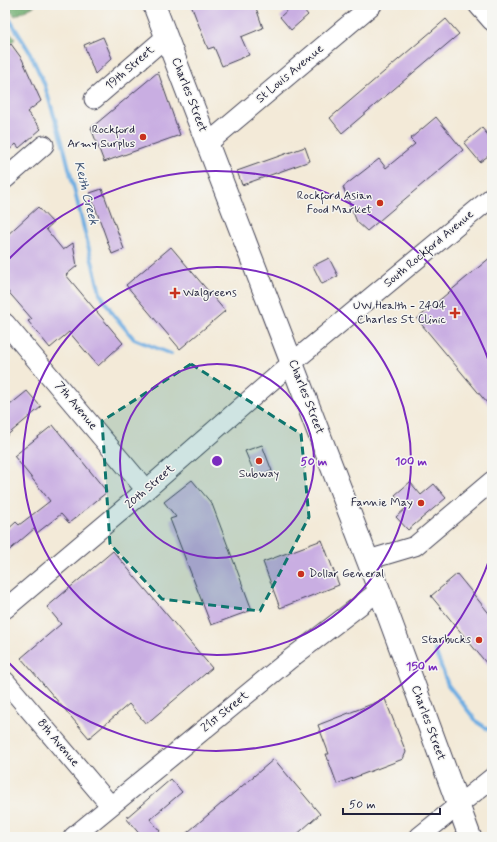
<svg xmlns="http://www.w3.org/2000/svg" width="497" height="842" font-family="Mynerve,sans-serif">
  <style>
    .forest { fill: #6ead6e; stroke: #486854 }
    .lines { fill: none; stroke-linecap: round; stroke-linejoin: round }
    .stream { stroke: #70aee2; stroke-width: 4 }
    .building { fill: #c9aee2 }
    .minor-casing { stroke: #414053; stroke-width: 21 }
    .major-casing { stroke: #414053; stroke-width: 24 }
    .minor { stroke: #fff; stroke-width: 19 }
    .major { stroke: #fff; stroke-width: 22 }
    .marked { fill: #0f766e; fill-opacity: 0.2; stroke: #0f766e; stroke-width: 3; stroke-dasharray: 8 5; stroke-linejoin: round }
    .ring { fill: none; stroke: #7b2cbf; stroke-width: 2 }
    .poi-dot { fill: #c8321e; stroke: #f6f6f2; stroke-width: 1.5 }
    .labels { text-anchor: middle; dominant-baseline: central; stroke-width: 3; stroke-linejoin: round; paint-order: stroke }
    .street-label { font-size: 12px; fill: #22223b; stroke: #f6f6f2 }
    .poi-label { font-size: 12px; fill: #22223b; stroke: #f6f6f2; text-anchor: end }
    .water-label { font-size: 13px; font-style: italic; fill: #3d5375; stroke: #f6f6f2 }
    .centre { fill: #7b2cbf; stroke: #f6f6f2; stroke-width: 2 }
    .ring-label { font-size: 12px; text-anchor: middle; font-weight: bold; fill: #7b2cbf; stroke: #f6f6f2; stroke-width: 3; stroke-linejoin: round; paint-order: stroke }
  </style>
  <rect width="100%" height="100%" fill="#f6f6f2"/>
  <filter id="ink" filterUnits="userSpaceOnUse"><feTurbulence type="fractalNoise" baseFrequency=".025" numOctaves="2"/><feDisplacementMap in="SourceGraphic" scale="8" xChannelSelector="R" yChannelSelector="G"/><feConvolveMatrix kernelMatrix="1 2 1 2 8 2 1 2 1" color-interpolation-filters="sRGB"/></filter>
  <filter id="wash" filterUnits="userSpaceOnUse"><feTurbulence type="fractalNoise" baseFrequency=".012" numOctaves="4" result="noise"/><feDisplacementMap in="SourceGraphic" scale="16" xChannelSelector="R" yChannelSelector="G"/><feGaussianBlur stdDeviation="0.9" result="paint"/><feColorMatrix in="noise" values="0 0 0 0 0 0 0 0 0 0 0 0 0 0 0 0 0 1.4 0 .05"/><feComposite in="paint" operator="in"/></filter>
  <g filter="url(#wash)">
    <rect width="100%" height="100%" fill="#f3ead8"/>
    <!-- forest -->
    <path class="forest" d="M5 5H36L15 16Z
      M5 27 15 39 5 49Z"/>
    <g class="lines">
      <!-- stream -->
      <path class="stream" d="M5 12 29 51 44 83 64 148 100 293 113 314 134 339 171 354
        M435 650 448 685 477 722 492 732"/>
    </g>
    <g id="blocks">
      <!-- building -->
      <path class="building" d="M191 5H255L263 28 241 37 249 55 222 66 214 47 208 49Z
        M293 5H300L308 15 291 30 280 17Z
        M446 19 459 34 342 133 330 118Z
        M103 37 112 58 95 74 84 45Z
        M11 44 22 59 41 101 27 112 41 129 19 148 16 144 5 154V49Z
        M158 72 180 135 104 162 91 128Z
        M436 117 463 150 367 231 357 222 343 187 379 159 386 168 415 144 410 139Z
        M482 128 492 140V153L480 162 464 143Z
        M305 147 310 161 242 185 237 171Z
        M102 189 124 249 112 254 90 193Z
        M38 207 53 223 46 229 63 250 73 243 77 266 66 275 123 343 98 366 69 332 50 348 28 321 32 319 5 288V237Z
        M171 247 225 311 180 349 126 285Z
        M492 256V409L417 319Z
        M329 258 338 276 322 284 313 266Z
        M27 391 41 407 5 437V409Z
        M53 425 107 492 69 523 61 514 37 533 34 529 5 554V532L16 522 19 525 50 501 14 456Z
        M262 445 272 471 256 477 245 451Z
        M192 480 212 504 252 610 211 625 170 519 176 517 164 502Z
        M410 482 421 495 434 484 446 498 408 530 396 517 406 508 395 495Z
        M322 540 339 585 280 608 263 562Z
        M113 551 212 668 146 724 129 704 89 738 21 658 61 624 47 607Z
        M457 574 492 617V670L431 596Z
        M385 699 406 752 403 759 337 784 326 754H329L318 725Z
        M274 759 320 814 294 837H182Z
        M171 779 182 792 150 819 160 831 152 837H142L126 818Z"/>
    </g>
  </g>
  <g filter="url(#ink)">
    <use href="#blocks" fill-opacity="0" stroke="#414053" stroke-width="1"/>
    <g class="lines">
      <defs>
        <path id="minor" d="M478 5 492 21
          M94 99 166 37
          M207 144 372 5
          M5 179 44 145
          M5 323 146 490
          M368 560 415 546 492 481
          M5 609 146 490 293 362 492 197
          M5 681 110 805
          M73 837 290 659 380 590
          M419 837 492 778"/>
        <path id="major" d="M154 5 375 579 470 837"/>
      </defs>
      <!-- minor casing -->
      <use href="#minor" class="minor-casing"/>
      <!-- major casing -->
      <use href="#major" class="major-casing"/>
      <!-- minor -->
      <use href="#minor" class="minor"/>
      <!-- major -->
      <use href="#major" class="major"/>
    </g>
  </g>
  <!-- marked area -->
  <path class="marked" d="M191 364 301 434 309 517 260 611 162 599 110 544 102 421Z"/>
  <!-- distance rings -->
  <g class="ring">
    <circle cx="217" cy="461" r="97"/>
    <circle cx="217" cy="461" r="194"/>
    <path d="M491 555A290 290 0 0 1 7 661M7 261A290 290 0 0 1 491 367"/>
  </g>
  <!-- markers -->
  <g class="poi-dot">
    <circle cx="143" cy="137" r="4"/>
    <circle cx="380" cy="203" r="4"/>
    <path d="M173 287h4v4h4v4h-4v4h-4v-4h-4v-4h4z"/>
    <path d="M453 307h4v4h4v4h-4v4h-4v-4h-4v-4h4z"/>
    <circle cx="259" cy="461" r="4"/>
    <circle cx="421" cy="503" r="4"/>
    <circle cx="301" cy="574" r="4"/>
    <circle cx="479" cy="640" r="4"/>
  </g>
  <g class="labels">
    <!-- street labels -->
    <g class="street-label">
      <text transform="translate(130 68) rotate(-41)">19th Street</text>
      <text transform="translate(290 74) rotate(-40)">St Louis Avenue</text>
      <text transform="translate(189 95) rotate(69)">Charles Street</text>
      <text transform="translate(429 249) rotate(-40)">South Rockford Avenue</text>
      <text transform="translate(306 397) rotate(69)">Charles Street</text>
      <text transform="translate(76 406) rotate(50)">7th Avenue</text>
      <text transform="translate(150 487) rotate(-41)">20th Street</text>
      <text transform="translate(225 712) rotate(-39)">21st Street</text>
      <text transform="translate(428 723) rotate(70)">Charles Street</text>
      <text transform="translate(58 743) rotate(50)">8th Avenue</text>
    </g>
    <!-- poi labels -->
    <g class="poi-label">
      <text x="135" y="130">Rockford<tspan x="135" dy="14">Army Surplus</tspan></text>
      <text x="372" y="196">Rockford Asian<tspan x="372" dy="14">Food Market</tspan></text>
      <text x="183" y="293" text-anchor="start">Walgreens</text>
      <text x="446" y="306">UW Health - 2404<tspan x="446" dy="14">Charles St Clinic</tspan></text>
      <text x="259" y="474" text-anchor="middle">Subway</text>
      <text x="413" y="503">Fannie May</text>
      <text x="309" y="574" text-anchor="start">Dollar General</text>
      <text x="471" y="640">Starbucks</text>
    </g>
    <!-- water labels -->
    <g class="water-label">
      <text transform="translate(86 193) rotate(76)">Keith Creek</text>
    </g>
  </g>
  <circle cx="217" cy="461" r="6" class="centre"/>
  <g class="ring-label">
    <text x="314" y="465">50 m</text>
    <text x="411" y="465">100 m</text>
    <text x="422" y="670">150 m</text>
  </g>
  <!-- margin -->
  <rect width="497" height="842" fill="none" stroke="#f6f6f2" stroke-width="20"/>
  <!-- scale -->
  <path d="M343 808v6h97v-6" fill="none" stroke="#22223b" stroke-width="2"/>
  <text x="349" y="808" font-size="12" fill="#22223b" stroke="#f6f6f2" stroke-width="3" paint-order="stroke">50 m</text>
</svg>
